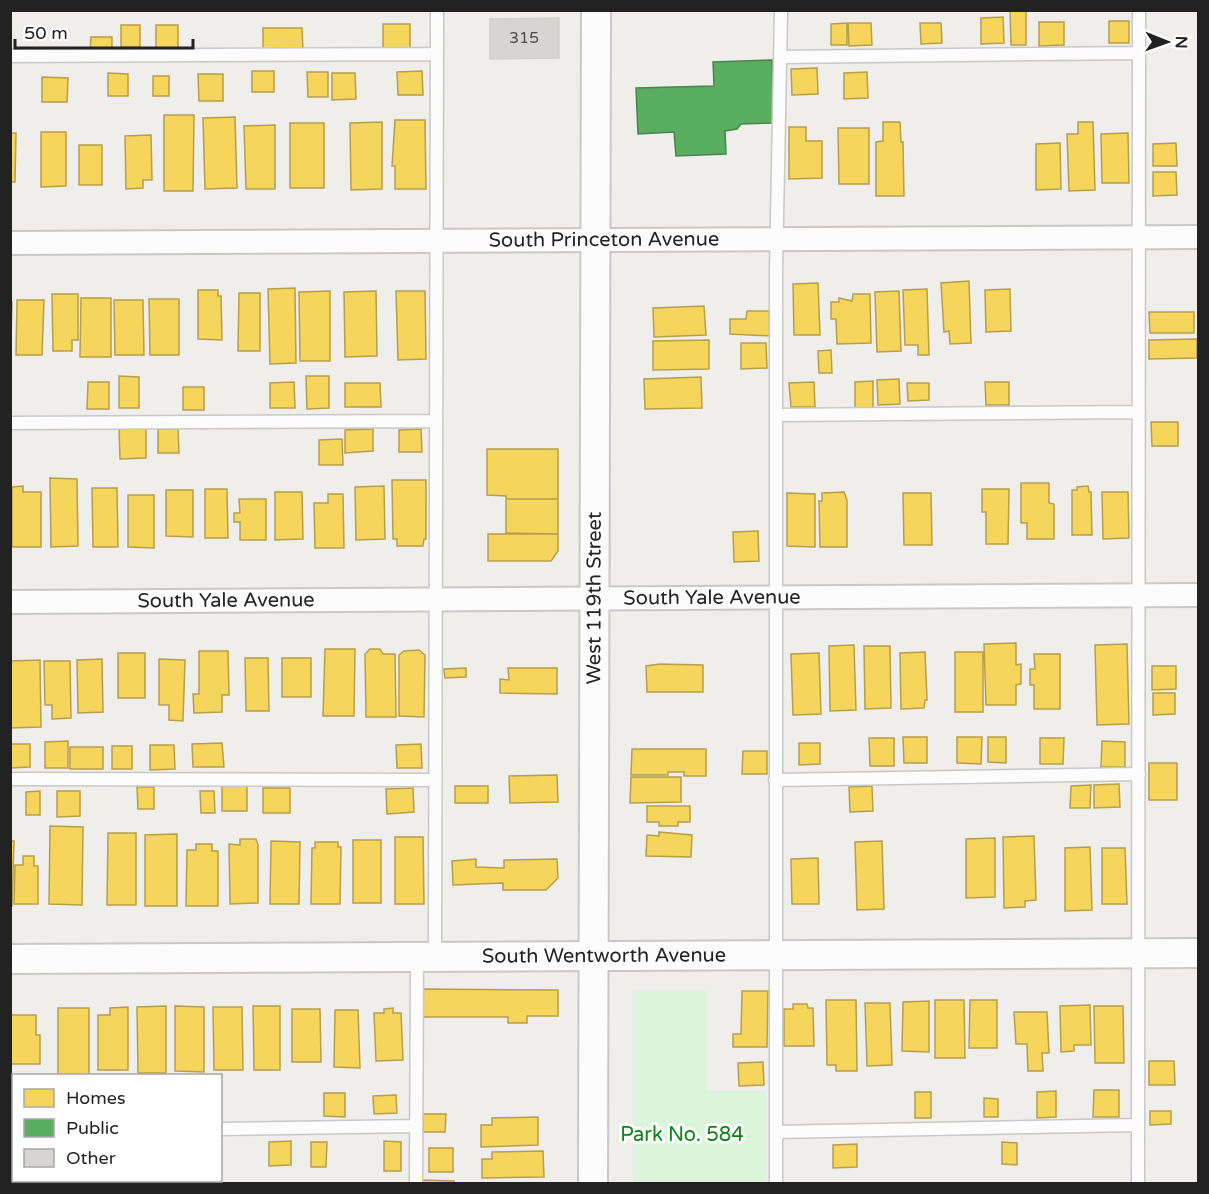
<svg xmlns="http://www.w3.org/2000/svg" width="1209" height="1194" font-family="'Varela Round',sans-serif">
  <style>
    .park { fill: #daf5da }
    .homes { fill: #f6d55c; stroke: #b69f4b; stroke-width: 1.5 }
    .public { fill: #5aae61; stroke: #49844e; stroke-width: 1.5 }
    .building { fill: #d7d4d2; stroke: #d3d0cc; stroke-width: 1.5 }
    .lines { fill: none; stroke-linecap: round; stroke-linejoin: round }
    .service-casing { stroke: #c9c8c7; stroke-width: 15 }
    .minor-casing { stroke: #c9c8c7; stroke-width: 26 }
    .tertiary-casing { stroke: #c9c8c7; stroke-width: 32 }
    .service { stroke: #fdfcfc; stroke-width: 12 }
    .minor { stroke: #fdfcfc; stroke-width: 22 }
    .tertiary { stroke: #fdfcfc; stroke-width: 28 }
    .labels { text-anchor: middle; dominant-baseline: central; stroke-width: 6; stroke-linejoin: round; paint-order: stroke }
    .number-label { font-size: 16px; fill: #4f4e4e }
    .street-label { font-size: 20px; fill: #222; stroke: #fff }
    .park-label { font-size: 20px; fill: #0c8416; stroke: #fff }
  </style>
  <rect width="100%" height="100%" fill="#f0eeeb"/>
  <!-- park -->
  <path class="park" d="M633 991H707V1091H766V1183H633Z"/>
  <!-- homes -->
  <path class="homes" d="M1010 10H1026V45H1011Z
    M1003 17 1004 43 981 44V18Z
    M1109 21H1129V43H1109Z
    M1039 22H1064V45L1039 46Z
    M847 23V45H831V24Z
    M848 23H871L872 45 849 46Z
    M920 23H941L942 43 921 44Z
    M383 24H410V48H383Z
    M121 25H140V47H121Z
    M156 25H178V50L156 49Z
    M263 28H302L303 51H263Z
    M91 37H112V53L90 52Z
    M817 68 818 94 792 95 791 69Z
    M252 71H274V92H252Z
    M422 71 423 95H398L397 72Z
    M307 72H328V97H308Z
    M867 72 868 98 844 99V73Z
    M108 73 128 74V96H108Z
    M332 73H355L356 99 332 100Z
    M198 74H223V101H199Z
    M153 76H169V96H153Z
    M42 77 68 78 67 102H42Z
    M164 115H194L193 191H164Z
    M235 117 237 188 205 189 203 118Z
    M395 120H425L426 189H395V166H392Z
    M382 122V189L351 190 350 123Z
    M883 122H900L901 142H903L904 196H876V142L883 141Z
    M1078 122H1093L1095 190 1069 191 1067 134H1078Z
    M290 123H324V188H290Z
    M275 125V189H246L244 126Z
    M789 127H806V141H822V178L789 179Z
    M838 128H869V184H839Z
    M41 132H66V186L41 187Z
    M10 133H16L15 182H10Z
    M1128 133 1129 183H1102L1101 134Z
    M151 135 152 180H143V188L126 189 125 136Z
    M1060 143 1061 189 1036 190V144Z
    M1176 143 1177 166H1153V144Z
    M79 145H102V185H79Z
    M1153 172H1176L1177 195 1153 196Z
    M969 281 971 343 950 344 949 331 944 332 941 283Z
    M818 283 820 335H794L793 284Z
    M295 288 296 363 270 364 268 289Z
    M927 289 929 355H918V345H905L903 290Z
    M1010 289 1011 331 986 332 985 290Z
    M198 290H218V296H221L222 340 198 339Z
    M330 291V361H300L299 292Z
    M376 291 377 356 345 357 344 292Z
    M396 291H425L426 359 398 360Z
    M899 291 901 351 877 352 875 292Z
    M239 293H260V351H238Z
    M52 294H78V340H72V351H53Z
    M853 294H870L871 343 837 344 836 319H831V302H839V298L852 301Z
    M81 298H111V357H80Z
    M149 299H179V355H150Z
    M17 300H44L42 355H16Z
    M114 300H143L144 355H115Z
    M10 302H12L11 340H10Z
    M704 306 706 335 654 337 653 308Z
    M747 311H769L770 336 730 334V319H746Z
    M1149 312H1194V333H1150Z
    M1197 339V358L1149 359V340Z
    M709 340V369L653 370V341Z
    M741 343H766L767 368 741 369Z
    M831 350 832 373H819L818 351Z
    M119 376 139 377V408H119Z
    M306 376H329V408L307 409Z
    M701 377 702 408 645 409 644 379Z
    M899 379 900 404 878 405 877 380Z
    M873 381V408H855V382Z
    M88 382H109V409H87Z
    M294 382 295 408H270V383Z
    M814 382 815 407H791L789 383Z
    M985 382H1009V405H986Z
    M345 383H380L381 407H345Z
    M907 383H929V400L908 401Z
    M183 387H204V410H183Z
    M1151 422H1178V446H1152Z
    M146 427V458L120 459 119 428Z
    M158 429H178L179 453H158Z
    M373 429V451L345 453V430Z
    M421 429 422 452H399V430Z
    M342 439 343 465H319V440Z
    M487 449H558V499H506V496L487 495Z
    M50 478 77 479 78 546 51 547Z
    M392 480H426V539H424L423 546H397V539H393Z
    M1021 483H1049V503L1054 504V539H1027V523H1021Z
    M23 486V492H41V547H12V487Z
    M384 486 385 539 356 540 355 487Z
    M1088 486 1089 492H1091L1092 535H1072V490H1077V487Z
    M92 488H117L118 547H93Z
    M205 489H227L228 538H205Z
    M982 489H1009L1008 544H986V512H982Z
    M166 490H193V537L166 536Z
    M275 492H302L303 539 275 540Z
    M844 492 847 500V547H820L819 501H822V493Z
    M1102 492H1128L1129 538 1103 539Z
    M787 493 815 494V547L787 546Z
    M903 493H931L932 545H904Z
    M328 494H343L344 548H315L314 503H328Z
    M128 495H154V548L128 547Z
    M239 499H266V540H240V522H234V513H240Z
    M506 499H558V534L506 533Z
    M758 531 759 561 734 562 733 532Z
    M488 534H558V551L551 561H488Z
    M1016 643V665L1021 664V684L1016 685V705H986L984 644Z
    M1127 644 1129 724 1097 725 1095 645Z
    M854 645 856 710 830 711 829 646Z
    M864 646H890L891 708 865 709Z
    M325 649H355L354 716H323Z
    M370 649H380L383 654H395L396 717H366L365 654Z
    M419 650 425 655 424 717 399 716V655L404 651Z
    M199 651H228L229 695H222V712L194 713 193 694H199Z
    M925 652 927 700H925L924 708 901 709 900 653Z
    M955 652H983V712H955Z
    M118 653H145V698H118Z
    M819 653 821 714 793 715 791 654Z
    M1034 654H1060V709H1034V685H1030V669H1035Z
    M245 658H268L269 711H246Z
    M282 658H311V697H282Z
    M102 659 103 712 78 713 77 660Z
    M159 659 185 660 183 721 169 720V705H159Z
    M40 660 41 727 10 728V661Z
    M44 661H70L71 718 52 719V705H45Z
    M660 664 703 665V692H647L646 666Z
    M1152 666H1176V689L1152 690Z
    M466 668V677L445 678 444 669Z
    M508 668H557V694L500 693V679L509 680Z
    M1153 693H1175V714L1153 715Z
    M903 737H927V763H904Z
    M957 737H982L981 764 957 763Z
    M988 737H1006V763L988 762Z
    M869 738H894V766H870Z
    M1040 738H1064L1063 764H1040Z
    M68 741V768H45V742Z
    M1102 741 1125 742V767H1101Z
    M222 743 224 767H193L192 744Z
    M799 743H820V764L799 765Z
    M10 744H30V767L10 768Z
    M421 744 422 768H397L396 745Z
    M150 745H174L175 769 150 770Z
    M112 746H132V769H112Z
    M70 747H103V769H70Z
    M632 749H706V776H684V772H668V775H631Z
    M743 751H767V774H742Z
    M1149 763H1177V800H1149Z
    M557 775 558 802 510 803 509 776Z
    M631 777H681V802L630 803Z
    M1119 784 1120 807 1094 808V785Z
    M1091 785 1090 808H1070L1071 786Z
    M222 786H247V811H222Z
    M455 786H488V803H455Z
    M872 786 873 811 850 812 849 787Z
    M137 787H154V809H138Z
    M263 788H290V813H263Z
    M413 788 414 812 387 814 386 789Z
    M40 791V815H26V792Z
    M57 791H80V816L57 817Z
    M200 791H214L215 813H201Z
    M647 806H690V822H678V826H659V822H647Z
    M50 826 83 827 82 905 49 904Z
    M659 832 692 835 691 857 646 856 647 835 659 836Z
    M108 833H136V905H107Z
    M177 834V906H145V835Z
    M1034 836 1036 900 1025 901V907L1004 908 1003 837Z
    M395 837H423L424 904H395Z
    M995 838V897L966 898V839Z
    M240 839H256L258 845V903L230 904 229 844 240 845Z
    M353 840H381V903H353Z
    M10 841H14L12 906H10Z
    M271 841 300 842 299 904H270Z
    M882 841 884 909 857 910 855 842Z
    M315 842H338V847H341L340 904H311L312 848H315Z
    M196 844H212V851H218V906H186L187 850H196Z
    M1090 847 1092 910 1065 911V848Z
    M1102 848H1125L1127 904H1102Z
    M23 856H34V866H38V904H14L15 865H23Z
    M818 858 819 904H792L791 859Z
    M476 859V867L504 868V860L557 859 558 878 546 890H503V883L453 885 452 861Z
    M421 989 558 990V1016H527V1023H508V1017H421Z
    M742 991H768L767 1047H733V1034H741Z
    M826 1000H856L857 1071H836V1065H827Z
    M935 1000H964L965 1058H935Z
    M970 1000H997V1048H969Z
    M929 1001V1052L902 1051 903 1002Z
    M865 1003H890L892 1065 867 1066Z
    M793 1004H807L808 1008H813L814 1046H784V1009H793Z
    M1090 1005 1091 1045H1074V1051L1061 1052 1060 1006Z
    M166 1006V1073H138L137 1007Z
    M175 1006 204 1007V1072L175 1071Z
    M253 1006H280V1070H254Z
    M1094 1006H1123L1124 1063H1095Z
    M128 1007V1070H98V1015H110V1008Z
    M213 1007H242L243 1070H214Z
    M58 1008H89V1076H58Z
    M393 1008V1013H401L403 1060 376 1061 374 1013H384V1009Z
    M292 1009H320L321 1062H292Z
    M335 1010H358L360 1068 334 1067Z
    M1014 1012H1047L1049 1053H1042L1043 1071H1028L1027 1044H1016Z
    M10 1015H36V1035H40V1064H10Z
    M1149 1061H1174L1175 1085H1149Z
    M763 1062 764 1085 739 1086 738 1063Z
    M1094 1090H1119V1117H1093Z
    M1056 1091V1117L1037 1118V1092Z
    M915 1092H931V1118H915Z
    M324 1093H345V1117L324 1116Z
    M396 1095 397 1113 374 1114 373 1096Z
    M984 1098 998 1099V1117H984Z
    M1150 1111H1171V1124L1150 1125Z
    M423 1114H446L445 1132H423Z
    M538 1117V1145L481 1147V1125H492V1118Z
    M291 1141V1165L269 1166V1142Z
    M384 1141 401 1142V1171H384Z
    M311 1142H327L326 1167H311Z
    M1002 1142 1017 1143V1165L1002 1164Z
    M857 1144V1167L833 1168V1145Z
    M429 1148H453V1172H429Z
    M543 1151 544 1177 482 1178V1159H492V1152Z
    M422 1180 454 1181V1184H422Z"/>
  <!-- public -->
  <path class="public" d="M772 60 774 123 741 124 737 129 725 131 726 154 676 156 674 132 638 134 636 88 714 86 713 62Z"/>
  <!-- building -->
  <path class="building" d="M559 18V58L490 59V19Z"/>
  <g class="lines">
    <defs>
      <path id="service" d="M10 56 437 54
        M780 57 1139 53
        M776 415 1139 412
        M10 423 436 421
        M10 779 435 780
        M775 780 1139 774
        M435 956 437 10
        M220 1129 416 1126
        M10 1131H14
        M776 1132 1138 1125
        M416 1184 417 957
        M776 1184V270L781 10
        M1138 1184 1139 10"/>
      <g id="minor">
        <path id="s1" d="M10 243 1198 237"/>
        <path id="s2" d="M10 602 1198 595"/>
      </g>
      <g id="tertiary">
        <path id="s3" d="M10 959 1198 953"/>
        <path id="s4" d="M593 1184 596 10"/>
      </g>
    </defs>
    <!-- service casing -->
    <use href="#service" class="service-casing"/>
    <!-- minor casing -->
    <use href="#minor" class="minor-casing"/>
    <!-- tertiary casing -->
    <use href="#tertiary" class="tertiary-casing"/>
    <!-- service -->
    <use href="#service" class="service"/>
    <!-- minor -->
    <use href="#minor" class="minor"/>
    <!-- tertiary -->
    <use href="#tertiary" class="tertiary"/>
  </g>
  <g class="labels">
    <!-- number labels -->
    <g class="number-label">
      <text x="524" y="38">315</text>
    </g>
    <!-- street labels -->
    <g class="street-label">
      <text stroke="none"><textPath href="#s1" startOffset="594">South Princeton Avenue</textPath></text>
      <text stroke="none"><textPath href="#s4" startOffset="586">West 119th Street</textPath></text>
      <text stroke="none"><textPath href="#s2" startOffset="702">South Yale Avenue</textPath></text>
      <text stroke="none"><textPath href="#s2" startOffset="216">South Yale Avenue</textPath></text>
      <text stroke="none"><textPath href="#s3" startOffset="594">South Wentworth Avenue</textPath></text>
    </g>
    <!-- park labels -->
    <g class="park-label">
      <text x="682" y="1135">Park No. 584</text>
    </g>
  </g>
  <!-- border -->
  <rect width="1209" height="1194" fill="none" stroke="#222222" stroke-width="24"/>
  <!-- legend -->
  <rect x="12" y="1074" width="210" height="108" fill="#ffffff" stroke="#a7a7a7" stroke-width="1.5"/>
  <rect x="24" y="1089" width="30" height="18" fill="#f6d55c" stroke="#a7a7a7" stroke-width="1.5"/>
  <text x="66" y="1104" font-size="18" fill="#222222">Homes</text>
  <rect x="24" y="1119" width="30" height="18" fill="#5aae61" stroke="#a7a7a7" stroke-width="1.5"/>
  <text x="66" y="1134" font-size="18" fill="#222222">Public</text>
  <rect x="24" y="1149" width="30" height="18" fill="#d7d4d2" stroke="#a7a7a7" stroke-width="1.5"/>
  <text x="66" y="1164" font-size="18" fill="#222222">Other</text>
  <!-- north arrow -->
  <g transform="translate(1167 42) rotate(91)" stroke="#ffffff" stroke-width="4.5" paint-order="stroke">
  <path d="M0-4.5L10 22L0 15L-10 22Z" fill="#222222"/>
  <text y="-9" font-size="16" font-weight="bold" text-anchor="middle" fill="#222222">N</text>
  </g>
  <!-- scale -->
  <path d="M15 39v9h178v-9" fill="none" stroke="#222222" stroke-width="3"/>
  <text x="24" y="39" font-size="18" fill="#222222" stroke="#ffffff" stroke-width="4.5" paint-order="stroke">50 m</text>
</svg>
